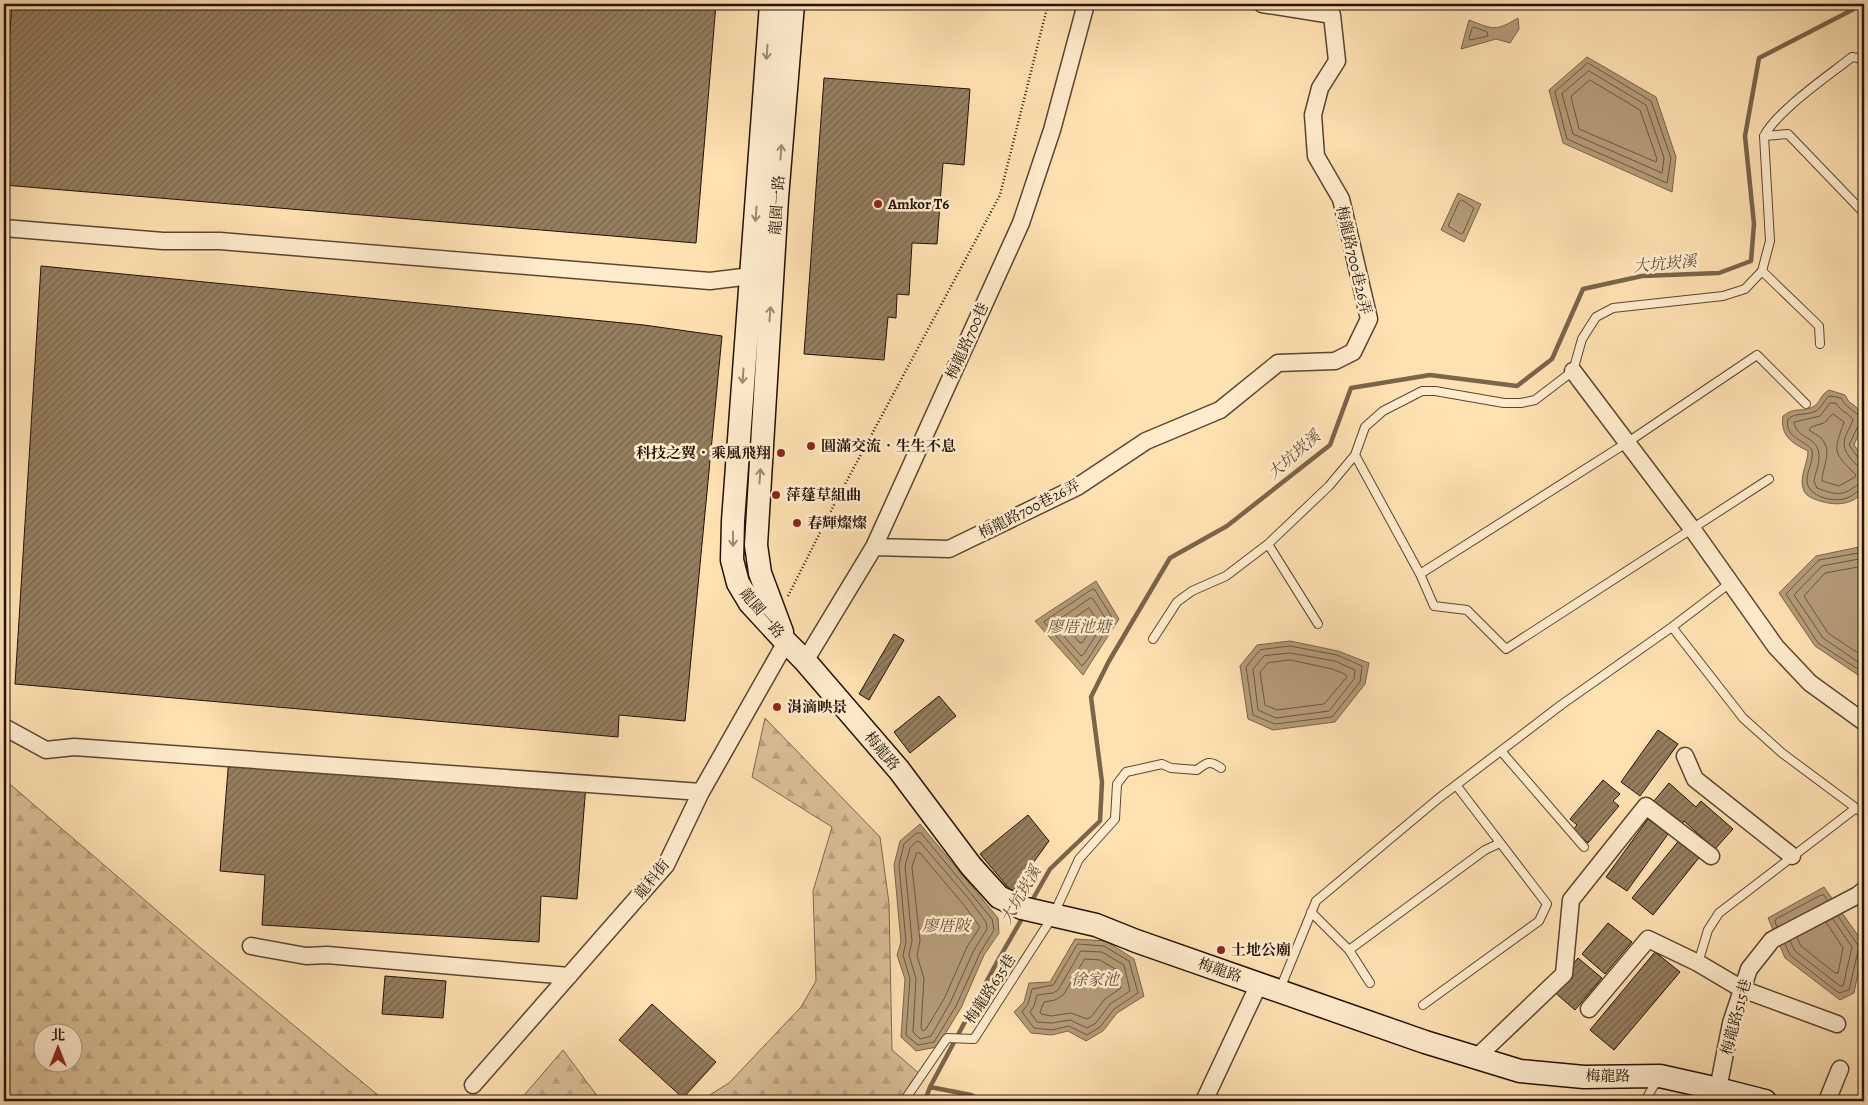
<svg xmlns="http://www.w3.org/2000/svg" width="1868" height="1105" font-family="Alegreya,'Noto Serif TC',serif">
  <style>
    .forest { fill: url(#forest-firs); stroke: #7e684e; fill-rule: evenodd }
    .water { fill: #b49b78; stroke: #7a644a }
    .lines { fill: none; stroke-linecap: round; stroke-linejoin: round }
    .shore { stroke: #6b563f; stroke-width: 1 }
    .stream { stroke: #7a644a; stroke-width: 4.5 }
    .building { fill: url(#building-hatch); stroke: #221206 }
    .lane-casing { stroke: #594631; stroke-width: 10 }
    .street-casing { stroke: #594631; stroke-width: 19 }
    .secondary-casing { stroke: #221206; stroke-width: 25 }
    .path { stroke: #221206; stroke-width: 2.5; stroke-dasharray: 1 2.5; stroke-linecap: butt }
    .lane { stroke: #ffeccd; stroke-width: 8 }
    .street { stroke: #ffeccd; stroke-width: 16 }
    .secondary { stroke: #ffeccd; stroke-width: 22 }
    .oneway { stroke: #9c8a73 }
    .poi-dot { fill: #8f2418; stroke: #ffeccd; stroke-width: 2 }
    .labels { text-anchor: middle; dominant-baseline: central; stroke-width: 5; stroke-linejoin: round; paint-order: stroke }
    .poi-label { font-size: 15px; font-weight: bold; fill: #221206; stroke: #ffeccd; text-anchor: start }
    .street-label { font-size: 15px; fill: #221206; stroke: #ffeccd }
    .water-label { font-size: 16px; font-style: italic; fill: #645039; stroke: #ffeccd }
  </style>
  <defs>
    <pattern id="forest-firs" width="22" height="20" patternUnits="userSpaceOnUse" patternTransform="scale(1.25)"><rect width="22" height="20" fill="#d9be95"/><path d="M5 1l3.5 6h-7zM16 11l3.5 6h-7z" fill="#baa27f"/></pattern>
    <pattern id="building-hatch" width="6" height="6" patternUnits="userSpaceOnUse" patternTransform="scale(1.25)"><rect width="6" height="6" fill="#957e5f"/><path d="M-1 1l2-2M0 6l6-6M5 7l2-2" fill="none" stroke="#79664c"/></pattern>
  </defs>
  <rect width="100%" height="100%" fill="#ffe1b2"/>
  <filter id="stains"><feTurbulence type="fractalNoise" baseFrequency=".004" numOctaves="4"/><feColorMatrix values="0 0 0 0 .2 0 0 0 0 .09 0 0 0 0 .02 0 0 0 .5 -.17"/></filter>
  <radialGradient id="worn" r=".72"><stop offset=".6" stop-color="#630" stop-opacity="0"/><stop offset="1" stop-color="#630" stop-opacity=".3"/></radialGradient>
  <!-- forest -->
  <path class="forest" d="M765 718 880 837 889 903 892 1050 922 1076 906 1101H700L729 1083 801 1007 816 981 813 891 832 827 752 777Z
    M4 779 197 945 385 1101H4ZM42 1032H72V1062H42Z
    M563 1050 601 1101H519Z"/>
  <!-- water -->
  <path class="water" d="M1518 18 1519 29 1510 43 1496 39 1461 49 1469 20C1493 29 1495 32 1518 18Z
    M1587 57 1656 97 1676 157 1672 192 1563 143 1549 90Z
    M1458 193 1481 204 1464 242 1441 230Z
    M1829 390 1845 395 1849 402C1868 412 1862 427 1854 445L1864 458V492C1851 505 1837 506 1820 501 1814 499 1807 497 1804 491 1798 478 1808 464 1808 451 1792 443 1780 436 1783 416 1796 406 1800 413 1813 407 1819 404 1821 394 1829 390Z
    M1864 546V679L1815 646 1779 593 1816 556Z
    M1096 581 1119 619 1083 675 1035 621Z
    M1290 641 1338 651 1369 663 1365 684 1335 722 1273 730 1248 719 1240 666 1257 645Z
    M920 824 998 918 999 933 984 955 961 1008 937 1047 916 1051 901 1037 905 979 897 955 901 942 894 865 900 841Z
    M1824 887 1864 944 1854 993 1840 1000 1785 958 1768 918Z
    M1075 939 1106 941 1134 959 1144 996 1117 1013 1103 1031 1086 1041 1068 1031 1052 1035 1031 1033 1014 1012 1024 1002 1029 983 1050 982Z"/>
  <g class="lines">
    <!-- shore -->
    <path class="shore" d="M1474 27 1487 32 1488 36 1470 40 1469 38 1472 29Z
      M1588 63 1651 101 1671 158 1667 183 1567 139 1555 92Z
      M1589 71 1646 105 1664 158 1662 173 1573 134 1562 94Z
      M1590 80 1640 110 1657 159 1656 162 1579 129 1571 97Z
      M1462 200 1474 208 1463 233 1461 234 1448 226 1459 202Z
      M1833 414 1844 422C1833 453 1833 452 1856 475L1855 477 1839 486 1822 481C1822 467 1833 453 1822 439 1818 435 1813 433 1809 430L1811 427 1824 423Z
      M1864 417H1860C1853 409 1846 408 1841 398L1830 396C1824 399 1822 408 1816 411 1806 416 1796 412 1788 419 1784 438 1804 439 1812 450 1814 461 1807 470 1807 481 1808 497 1834 503 1847 498 1853 496 1857 490 1864 489
      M1864 423 1858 426 1849 445 1859 459 1864 461
      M1864 467C1858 467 1855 464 1851 459 1838 443 1846 437 1853 420 1849 413 1842 413 1836 403H1830L1820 416 1794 422C1797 441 1820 435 1819 458 1819 466 1815 473 1814 481L1817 488C1825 491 1837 496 1846 492 1853 489 1856 484 1864 483
      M1864 552 1819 560 1786 594 1818 643 1864 673
      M1864 558 1822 566 1794 595 1823 638 1864 666
      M1864 566 1825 573 1804 596 1828 633 1864 657
      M1093 589 1095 590 1113 619 1088 659 1082 666 1044 622Z
      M1091 598 1093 599 1106 619 1084 654 1081 656 1053 624Z
      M1089 608 1097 620 1083 642 1080 643 1065 625Z
      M1290 646 1337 655 1362 666 1360 682 1332 717 1275 724 1253 715 1246 667 1260 650Z
      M1290 653 1335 661 1355 670 1354 679 1329 711 1276 718 1258 710 1253 669 1264 656Z
      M1290 660 1332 669 1345 674 1347 677 1324 704 1277 710 1265 705 1260 672 1268 663Z
      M917 833H921L992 919 994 930 980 953 956 1006 934 1042 918 1045 906 1035 910 979 903 955 906 942 899 865 904 844Z
      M917 841 920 842 969 899 986 922 987 929 974 950 950 1003 931 1036 920 1039 913 1032 916 979 909 955 912 941 905 866 910 848Z
      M917 853H920L963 904 980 927 967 947 944 999 926 1029 923 1031 921 1028 924 979 917 955 920 941 912 867Z
      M1777 927 1775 922 1776 919 1821 895H1824L1827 900
      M1797 938 1801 946 1835 973H1838L1843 948 1826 922
      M1790 941 1795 951 1840 986H1843L1852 947 1833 919
      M1078 944 1104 946 1129 961 1138 993 1114 1009 1100 1027 1087 1035 1069 1026 1052 1030 1034 1028 1022 1012 1028 1004 1032 989 1053 985Z
      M1785 944 1790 955 1839 993 1849 990 1859 947 1838 916
      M1081 951 1102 952 1124 965 1130 991 1110 1004 1096 1023 1087 1028 1070 1020 1052 1023 1037 1022 1030 1012 1034 1006 1037 995 1053 993 1058 990Z
      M1085 959 1100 960 1117 970 1121 988 1105 999 1091 1017 1087 1019 1071 1013 1051 1016 1041 1014 1040 1012 1044 1002 1055 1000 1063 995Z"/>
    <!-- stream -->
    <path class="stream" d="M1030 904 1050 869 1100 821 1102 782 1091 697 1109 661 1170 558 1227 526 1330 445 1351 388 1430 375 1517 386 1552 359 1583 289 1642 276 1719 273 1751 261 1754 224 1745 136 1759 58 1852 10 1859 4
      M930 1087 971 1095 983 1101
      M925 1101 930 1087 997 962 1024 915
      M1861 1101V1100H1864"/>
  </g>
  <!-- building -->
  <path class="building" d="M12 4H716L696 243 4 185V104Z
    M824 78 970 89 964 165 943 163 937 244 912 243 909 295 897 294 896 318 888 317 884 360 804 354Z
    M41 266 644 325 722 336 685 721 619 715 618 737 15 684Z
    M894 634 904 640 869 700 859 694Z
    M939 696 956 716 910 753 894 732Z
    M1658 730 1678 744 1640 796 1621 782Z
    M229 757 586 784 577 899 541 896 539 942 262 925 265 875 220 871Z
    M1603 780 1620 794 1613 801 1619 806 1588 843 1573 830 1577 825 1570 819Z
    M1669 783 1696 807 1701 801 1733 829 1715 849 1684 821 1681 825 1654 801Z
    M1028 815 1049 841 1012 892 980 854Z
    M1648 819 1668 834 1627 891 1606 877Z
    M1681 838 1702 854 1653 915 1632 898Z
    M1608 923 1632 942 1605 974 1582 954Z
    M1655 952 1680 972 1614 1050 1590 1030Z
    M1578 958 1602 978 1575 1010 1552 990Z
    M385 976 446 981 443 1018 382 1014Z
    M652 1004 716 1062 683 1098 619 1040Z"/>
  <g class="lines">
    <defs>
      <path id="lane" d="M1764 136 1788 134 1864 213
        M1762 271 1819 326 1820 344
        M1355 455 1420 574 1628 442 1757 355 1806 404
        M1268 544 1318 624
        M1420 574 1434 606 1467 610 1506 649 1769 479
        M1672 627 1743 718 1782 753 1864 814
        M1153 639 1177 602 1192 591 1226 576 1268 544 1329 486 1355 455 1365 427 1383 411 1422 391H1435L1504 403H1521L1535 400 1573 371 1582 339 1596 317 1613 308 1723 296 1745 289 1762 271 1770 241 1764 136C1778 110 1828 76 1852 57L1864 59
        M1501 751 1584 847
        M1311 912 1349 950 1370 983
        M1349 950 1485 850 1500 843
        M1698 963 1708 930 1719 913 1856 808
        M1280 989 1316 901 1439 798 1561 705 1672 627 1730 583
        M1423 1005 1539 921 1547 904 1456 785
        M904 1101 947 1038 974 1039 1053 916 1079 859 1115 819 1117 784 1126 772 1162 764 1171 768 1197 770C1207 762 1210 760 1221 768
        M1645 1101 1657 1080"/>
      <path id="street" d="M4 228 163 241H220L710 281 751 276H762
        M1573 371 1693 530 1776 647 1810 683 1864 722
        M874 547 949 549 1077 487 1146 441 1220 410 1278 363 1335 361 1353 352 1369 319 1341 199 1316 156 1313 115 1320 88 1337 61 1332 15 1262 4
        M805 661 874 547 1021 223 1052 130 1086 4
        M4 727 46 750 74 747 701 792
        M1685 756 1695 779 1792 856
        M251 946 306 956 327 955 569 976
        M1589 1009 1648 939 1698 963 1742 989 1837 1024
        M1476 1058 1564 974 1571 900 1646 806 1711 856
        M473 1085 666 865 701 792 786 642
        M1204 1101 1259 984
        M1720 1101 1718 1089 1731 1023 1749 969 1772 940 1858 895 1864 890
        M1827 1101 1840 1069"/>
      <path id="secondary" d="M771 4 733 521 732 560 738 583 750 603 786 642 805 661 899 770 971 866 999 897 1022 908 1096 925 1136 941 1425 1042 1520 1071 1584 1077 1660 1076 1718 1089 1765 1101
        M782 632 760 573 756 545 777 198 793 4"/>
    </defs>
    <!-- lane casing -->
    <use href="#lane" class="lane-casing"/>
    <!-- street casing -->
    <use href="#street" class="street-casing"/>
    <!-- secondary casing -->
    <use href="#secondary" class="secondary-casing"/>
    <!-- path -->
    <path class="path" d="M788 596 836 501 1000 195 1048 4"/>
    <!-- lane -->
    <use href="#lane" class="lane"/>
    <!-- street -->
    <use href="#street" class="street"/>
    <!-- secondary -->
    <use href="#secondary" class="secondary"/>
  </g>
  <!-- one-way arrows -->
  <defs><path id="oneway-shaft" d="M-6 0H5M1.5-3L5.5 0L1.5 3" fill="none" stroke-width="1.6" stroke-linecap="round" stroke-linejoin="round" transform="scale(1.25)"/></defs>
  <g class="oneway">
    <use href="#oneway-shaft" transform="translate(767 52) rotate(94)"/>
    <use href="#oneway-shaft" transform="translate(781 152) rotate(-86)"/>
    <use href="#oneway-shaft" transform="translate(756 214) rotate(94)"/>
    <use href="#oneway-shaft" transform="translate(770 314) rotate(-86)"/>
    <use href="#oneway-shaft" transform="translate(743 376) rotate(94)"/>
    <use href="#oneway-shaft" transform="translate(760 476) rotate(-86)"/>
    <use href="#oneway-shaft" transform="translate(733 539) rotate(90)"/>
  </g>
  <!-- markers -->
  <g class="poi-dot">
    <circle cx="878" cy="204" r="5"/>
    <circle cx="811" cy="446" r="5"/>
    <circle cx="781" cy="453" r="5"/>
    <circle cx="776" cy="495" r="5"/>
    <circle cx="797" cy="523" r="5"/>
    <circle cx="777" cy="707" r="5"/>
    <circle cx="1221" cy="950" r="5"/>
  </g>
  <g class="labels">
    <!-- poi labels -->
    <g class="poi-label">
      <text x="888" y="204">Amkor T6</text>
      <text x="821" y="446">圓滿交流．生生不息</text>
      <text x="771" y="453" text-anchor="end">科技之翼．乘風飛翔</text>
      <text x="786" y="495">萍蓬草組曲</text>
      <text x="807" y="523">春輝燦燦</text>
      <text x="787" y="707">涓滴映景</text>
      <text x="1231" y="950">土地公廟</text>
    </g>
    <!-- street labels -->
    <g class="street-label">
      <text transform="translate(777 205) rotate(-86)">龍園一路</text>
      <text transform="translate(1354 260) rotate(77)">梅龍路700巷26弄</text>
      <text transform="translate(967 341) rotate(-66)">梅龍路700巷</text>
      <text transform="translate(1029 509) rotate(-27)">梅龍路700巷26弄</text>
      <text transform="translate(762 613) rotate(50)">龍園一路</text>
      <text transform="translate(882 751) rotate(50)">梅龍路</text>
      <text transform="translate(652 879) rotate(-51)">龍科街</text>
      <text transform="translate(1220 970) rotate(19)">梅龍路</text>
      <text transform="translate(990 989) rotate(-57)">梅龍路635巷</text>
      <text transform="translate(1736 1017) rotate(-75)">梅龍路515巷</text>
      <text x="1608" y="1076">梅龍路</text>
    </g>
    <!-- water labels -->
    <g class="water-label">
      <text transform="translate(1665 264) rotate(-5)">大坑崁溪</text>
      <text transform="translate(1294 455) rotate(-41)">大坑崁溪</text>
      <text x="1079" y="627">廖厝池塘</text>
      <text transform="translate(1021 895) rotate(-60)">大坑崁溪</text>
      <text x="946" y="926">廖厝陂</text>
      <text x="1095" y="980">徐家池</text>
    </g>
  </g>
  <!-- margin -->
  <rect width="1868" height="1105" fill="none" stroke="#ffe1b2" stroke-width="20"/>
  <rect x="5" y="5" width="1858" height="1095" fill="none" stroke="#221206" stroke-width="2.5"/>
  <rect x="10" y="10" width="1848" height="1085" fill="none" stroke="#221206"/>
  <!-- north arrow -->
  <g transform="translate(58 1048)"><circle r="24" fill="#ffeccd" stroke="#a7957d"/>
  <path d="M0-4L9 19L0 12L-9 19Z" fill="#8f2418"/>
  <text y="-8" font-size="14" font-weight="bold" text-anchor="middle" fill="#221206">北</text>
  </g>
  <rect width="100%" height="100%" filter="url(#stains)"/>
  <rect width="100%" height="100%" fill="url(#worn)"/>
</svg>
